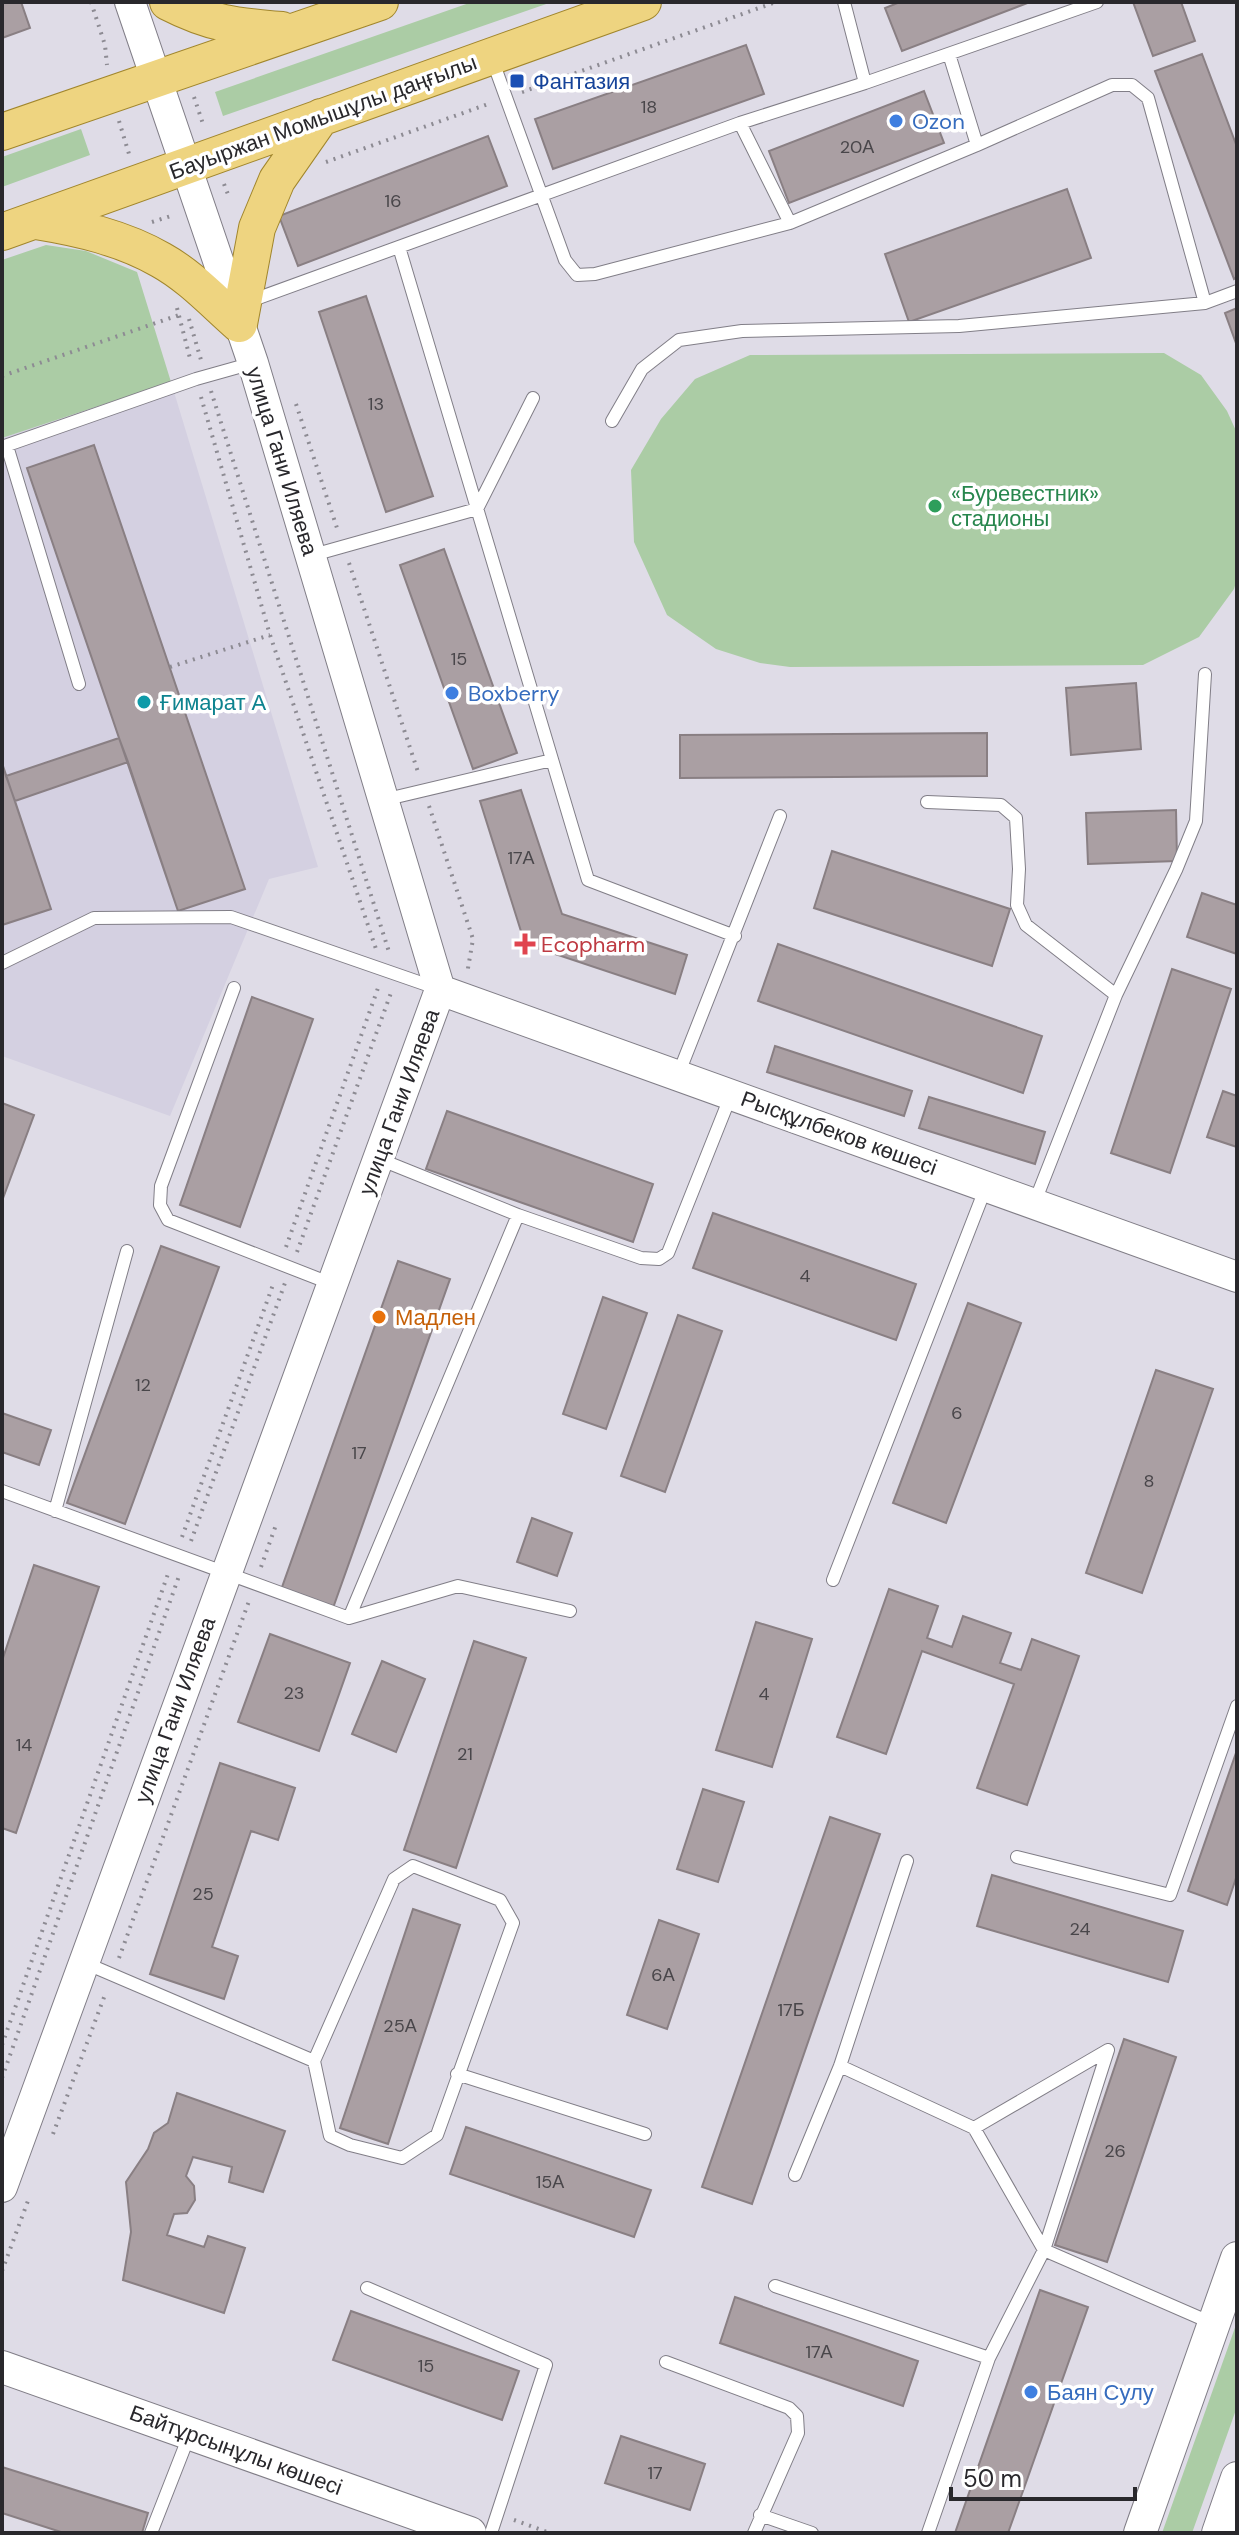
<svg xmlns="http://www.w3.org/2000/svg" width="1239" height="2535" font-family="'DM Sans',sans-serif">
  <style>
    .built { fill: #d4d0e1 }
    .green { fill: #abcca5 }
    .building { fill: #aa9fa3; stroke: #897f83; stroke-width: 2 }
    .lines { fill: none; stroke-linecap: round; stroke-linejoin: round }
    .service-casing { stroke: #817e87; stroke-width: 14 }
    .tertiary-casing { stroke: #817e87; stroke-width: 32 }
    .secondary-casing { stroke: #817e87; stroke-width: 34 }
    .primary-casing { stroke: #a1862c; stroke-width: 38 }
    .path { stroke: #8d8b93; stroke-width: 4; stroke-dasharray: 2 6; stroke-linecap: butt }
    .service { stroke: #fff; stroke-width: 12 }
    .tertiary { stroke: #fff; stroke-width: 30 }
    .secondary { stroke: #fff; stroke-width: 32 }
    .primary { stroke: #eed480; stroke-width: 36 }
    .transit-dot { fill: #1a4fb4; stroke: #fff; stroke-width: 3 }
    .shop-dot { fill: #3f7fe0; stroke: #fff; stroke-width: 3 }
    .leisure-dot { fill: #2e9e5b; stroke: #fff; stroke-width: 3 }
    .culture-dot { fill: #0f9aa8; stroke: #fff; stroke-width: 3 }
    .health-dot { fill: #e0444e; stroke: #fff; stroke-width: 3 }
    .food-dot { fill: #e8710a; stroke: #fff; stroke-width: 3 }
    .labels { text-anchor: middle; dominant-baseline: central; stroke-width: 7; stroke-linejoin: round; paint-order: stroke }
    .number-label { font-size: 18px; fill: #49464a }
    .transit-label { font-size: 22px; fill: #164399; stroke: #fff; text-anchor: start }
    .street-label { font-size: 22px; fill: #29282c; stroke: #fff }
    .shop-label { font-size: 22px; fill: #366cbe; stroke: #fff; text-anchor: start }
    .leisure-label { font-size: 22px; fill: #27864d; stroke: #fff; text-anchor: start }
    .culture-label { font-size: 22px; fill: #0d838f; stroke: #fff; text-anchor: start }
    .health-label { font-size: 22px; fill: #be3a42; stroke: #fff; text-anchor: start }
    .food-label { font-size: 22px; fill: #c56008; stroke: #fff; text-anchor: start }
  </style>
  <rect width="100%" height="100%" fill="#dfdce7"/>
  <!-- built -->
  <path class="built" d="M171 382 318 867 269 879 170 1116 2 1056V438Z"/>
  <!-- green -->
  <path class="green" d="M472 2H552L223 116 215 92Z
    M81 129 90 155 2 187V157Z
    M46 245 86 251 137 272 171 382 2 438V260Z
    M1164 353 1201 375 1227 411 1237 433V579L1234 589 1199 637 1143 665 790 667 760 663 716 649 667 615 634 542 631 470 661 419 695 379 750 355Z
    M1237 2322V2407L1192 2533H1162Z"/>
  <!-- building -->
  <path class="building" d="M2 2H21L30 28 2 38Z
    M900 2H1030L902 51 885 8Z
    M1133 2H1181L1195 41 1153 56Z
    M746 45 764 94 553 169 535 119Z
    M1202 54 1237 147V277L1234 279 1155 71Z
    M924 91 944 143 789 203 769 151Z
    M488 136 507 186 298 266 279 216Z
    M1067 189 1091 258 909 322 885 254Z
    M366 296 433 496 386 512 319 312Z
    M1237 308V346L1225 313Z
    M94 445 245 889 178 911 27 468Z
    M94 445 245 889 178 911 128 762 15 801 51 909 2 925V763L6 776 119 738 27 468Z
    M444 549 517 753 473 769 400 565Z
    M1136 683 1141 749 1071 755 1066 688Z
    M987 733V776L680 778V735Z
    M119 738 128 762 15 801 6 776Z
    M2 763 51 909 2 925Z
    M521 790 562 914 687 955 675 994 525 944 480 801Z
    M1176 810 1177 861 1088 864 1086 813Z
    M832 851 1010 909 992 966 814 908Z
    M1202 893 1237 905V954L1187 937Z
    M778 944 1042 1036 1023 1093 758 1001Z
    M1172 969 1231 989 1170 1173 1111 1153Z
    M252 997 313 1019 240 1227 180 1205Z
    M775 1046 912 1091 904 1116 767 1072Z
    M1223 1091 1237 1096V1147L1207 1137Z
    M929 1097 1045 1132 1035 1164 919 1128Z
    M2 1103 34 1115 2 1201Z
    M447 1111 653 1184 633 1242 426 1169Z
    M713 1213 916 1284 896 1340 693 1268Z
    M161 1246 219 1267 125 1524 67 1503Z
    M398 1261 450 1279 333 1608 281 1590Z
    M603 1297 647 1313 606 1429 563 1414Z
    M968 1303 1021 1323 946 1523 893 1503Z
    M678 1315 722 1331 665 1492 621 1476Z
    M1156 1370 1213 1389 1142 1593 1086 1573Z
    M2 1413 51 1430 39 1465 2 1452Z
    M532 1518 572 1533 557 1576 517 1562Z
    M34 1565 99 1587 16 1833 2 1828V1661Z
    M889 1589 938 1606 927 1638 952 1647 963 1616 1011 1633 1000 1663 1021 1670 1032 1639 1079 1656 1027 1805 977 1788 1014 1684 922 1651 886 1754 837 1737Z
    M756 1622 812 1639 772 1767 716 1750Z
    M270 1634 350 1663 319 1751 238 1722Z
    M474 1641 526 1658 456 1868 404 1850Z
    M382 1661 425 1679 396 1752 352 1734Z
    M1237 1750V1875L1227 1905 1188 1891Z
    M220 1763 295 1788 278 1840 251 1831 212 1947 238 1956 224 1999 150 1974Z
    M703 1789 744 1802 718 1882 677 1869Z
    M830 1817 880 1834 752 2204 702 2187Z
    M992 1875 1183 1931 1168 1982 977 1926Z
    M413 1909 460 1925 388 2144 340 2128Z
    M659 1920 699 1934 667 2029 627 2015Z
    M1124 2039 1176 2057 1107 2262 1055 2245Z
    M177 2093 285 2131 263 2192 229 2182 232 2167 193 2157 186 2176 194 2186 195 2200 187 2213 174 2214 167 2235 204 2247 208 2236 245 2248 224 2313 123 2280 131 2232 126 2182 148 2149 154 2133 168 2123Z
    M466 2127 651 2190 634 2237 450 2174Z
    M1040 2290 1088 2307 1028 2477 1008 2533H955Z
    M735 2297 918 2361 903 2406 720 2343Z
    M351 2311 519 2371 502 2420 333 2360Z
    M621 2436 705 2464 690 2510 605 2483Z
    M2 2467 148 2513 142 2533H64L2 2513Z"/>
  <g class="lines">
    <defs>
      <path id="service" d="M844 2 865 83 1097 2
        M492 59 565 260 577 275 595 274 790 223
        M865 83 740 123 790 223 977 145 949 54
        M977 145 1112 85H1132L1148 98 1205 303 1237 291
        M399 247 588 880 735 936
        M250 301 740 123
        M612 421 642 369 679 340 742 331 959 326 1205 303
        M2 447 196 379 253 363
        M2 447 7 446 79 684
        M313 555 477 509 533 398
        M383 800 552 760
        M927 802 1001 805 1016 818 1019 869 1017 905 1026 925 1116 995
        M2 963 94 918 231 917 436 988
        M234 988 161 1186 160 1205 168 1220 332 1284
        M678 1075 780 816
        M379 1159 518 1215
        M1034 1204 1116 995 1176 870 1196 821 1205 674
        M2 1491 349 1618 458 1586 570 1611
        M55 1511 127 1251
        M833 1580 986 1187
        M349 1618 518 1215 641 1258 659 1259 668 1253 731 1095
        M1017 1857 1170 1895 1237 1706
        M413 1866 500 1900 513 1923 437 2135 402 2158 350 2145 330 2136 314 2061 394 1879Z
        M85 1963 314 2061
        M840 2066 974 2128 1044 2250 1214 2324
        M457 2074 645 2134
        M974 2128 1108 2050
        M795 2175 840 2066 907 1861
        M775 2286 989 2358
        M367 2288 546 2365 491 2533
        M666 2362 789 2408 797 2416 798 2433 754 2533
        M760 2515 812 2533
        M151 2533 189 2436
        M928 2533 989 2358 1044 2250 1108 2050"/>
      <path id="tertiary" d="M440 990 1237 1277
        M2 2187 440 990 253 363 130 2"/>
      <path id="secondary" d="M2 2367 470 2533
        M1140 2533 1237 2258
        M1218 2533 1237 2478"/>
      <path id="primary" d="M168 2C211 24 235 26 282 30
        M2 132 380 2
        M36 221C79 228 123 238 161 260 190 276 214 302 239 324
        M2 232 643 2
        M239 324 257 228 277 180 321 117"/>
    </defs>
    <!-- service casing -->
    <use href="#service" class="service-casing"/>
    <!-- tertiary casing -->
    <use href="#tertiary" class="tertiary-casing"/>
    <!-- secondary casing -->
    <use href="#secondary" class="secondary-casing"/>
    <!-- primary casing -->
    <use href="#primary" class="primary-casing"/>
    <!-- path -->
    <path class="path" d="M91 2 105 45 107 65
      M522 92 776 2
      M194 97 204 127
      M119 121 129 154
      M326 162 491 103
      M224 184 229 197
      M152 222 174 215
      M177 308 191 362
      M189 319 201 360
      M2 376 179 315
      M211 391 390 955
      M201 397 270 635 376 949
      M296 404 337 528
      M349 563 419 775
      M170 667 270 635
      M429 806 473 939 467 974
      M286 1247 378 988
      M297 1252 392 990
      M182 1537 274 1282
      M191 1541 285 1283
      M261 1567 277 1522
      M119 1958 249 1601
      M2 2045 169 1571
      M2 2078 179 1576
      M53 2134 106 1992
      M2 2271 29 2198
      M514 2520 550 2533"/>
    <!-- service -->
    <use href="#service" class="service"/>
    <!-- tertiary -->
    <use href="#tertiary" class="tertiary"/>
    <!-- secondary -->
    <use href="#secondary" class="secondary"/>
    <!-- primary -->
    <use href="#primary" class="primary"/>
  </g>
  <!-- markers -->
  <rect class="transit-dot" x="509" y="73" width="16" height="16" rx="4"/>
  <g class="shop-dot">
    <circle cx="896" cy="121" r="8"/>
    <circle cx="452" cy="693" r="8"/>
    <circle cx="1031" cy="2392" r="8"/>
  </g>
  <circle class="leisure-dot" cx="935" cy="506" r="8"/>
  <circle class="culture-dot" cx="144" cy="702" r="8"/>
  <path class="health-dot" d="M521 932h8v8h8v8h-8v8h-8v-8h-8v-8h8z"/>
  <circle class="food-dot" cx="379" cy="1317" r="8"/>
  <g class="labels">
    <!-- number labels -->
    <g class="number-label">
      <text x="649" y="107">18</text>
      <text x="857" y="147">20А</text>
      <text x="393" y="201">16</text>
      <text x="376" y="404">13</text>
      <text x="459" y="659">15</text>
      <text x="521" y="858">17А</text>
      <text x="805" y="1276">4</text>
      <text x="143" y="1385">12</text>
      <text x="957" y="1413">6</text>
      <text x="359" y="1453">17</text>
      <text x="1149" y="1481">8</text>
      <text x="294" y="1693">23</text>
      <text x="764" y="1694">4</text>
      <text x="24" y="1745">14</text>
      <text x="465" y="1754">21</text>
      <text x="203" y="1894">25</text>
      <text x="1080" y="1929">24</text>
      <text x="663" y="1975">6А</text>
      <text x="791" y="2010">17Б</text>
      <text x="400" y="2026">25А</text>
      <text x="1115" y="2151">26</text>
      <text x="550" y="2182">15А</text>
      <text x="819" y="2352">17А</text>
      <text x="426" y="2366">15</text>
      <text x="655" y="2473">17</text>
    </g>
    <!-- transit labels -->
    <g class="transit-label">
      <text x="533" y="81">Фантазия</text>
    </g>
    <!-- street labels -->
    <g class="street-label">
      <text transform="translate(323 117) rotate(-20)">Бауыржан Момышұлы даңғылы</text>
      <text transform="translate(282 461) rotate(73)">улица Гани Иляева</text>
      <text transform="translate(399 1102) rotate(-70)">улица Гани Иляева</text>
      <text transform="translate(839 1133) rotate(20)">Рысқұлбеков көшесі</text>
      <text transform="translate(175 1710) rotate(-70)">улица Гани Иляева</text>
      <text transform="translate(236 2450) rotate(20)">Байтұрсынұлы көшесі</text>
    </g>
    <!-- shop labels -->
    <g class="shop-label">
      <text x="912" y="121">Ozon</text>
      <text x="468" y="693">Boxberry</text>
      <text x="1047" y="2392">Баян Сулу</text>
    </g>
    <!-- leisure labels -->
    <g class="leisure-label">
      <text x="951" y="493">«Буревестник»<tspan x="951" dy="25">стадионы</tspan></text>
    </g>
    <!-- culture labels -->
    <g class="culture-label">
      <text x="160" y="702">Ғимарат А</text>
    </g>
    <!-- health labels -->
    <g class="health-label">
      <text x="541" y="944">Ecopharm</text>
    </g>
    <!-- food labels -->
    <g class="food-label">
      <text x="395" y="1317">Мадлен</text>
    </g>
  </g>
  <!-- border -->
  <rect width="1239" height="2535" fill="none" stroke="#29282c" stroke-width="8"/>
  <!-- scale -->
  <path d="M951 2487v12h184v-12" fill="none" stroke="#29282c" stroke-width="4"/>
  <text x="963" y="2487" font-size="24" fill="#29282c" stroke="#ffffff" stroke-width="6" paint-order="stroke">50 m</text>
</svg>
